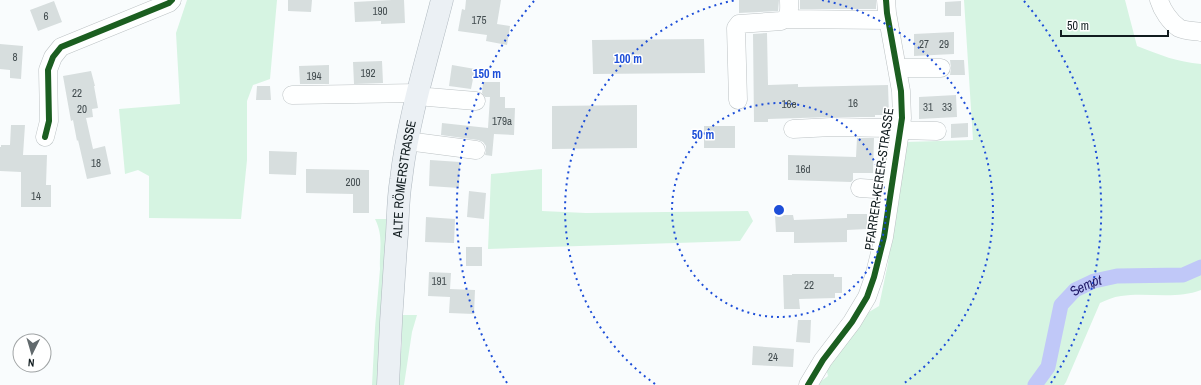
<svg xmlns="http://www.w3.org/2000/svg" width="1201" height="385" font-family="'Archivo Narrow',sans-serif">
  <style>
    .green { fill: #d6f4e2 }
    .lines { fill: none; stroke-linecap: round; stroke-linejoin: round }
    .canal { stroke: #c0c8f8; stroke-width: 15 }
    .building { fill: #d7dede }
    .minor-casing { stroke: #bcc2c4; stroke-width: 19 }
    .major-casing { stroke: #afb8bf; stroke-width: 23 }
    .minor { stroke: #feffff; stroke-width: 18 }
    .major { stroke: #ebf0f4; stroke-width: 22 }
    .cycleway-casing { stroke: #fff; stroke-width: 8 }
    .cycleway { stroke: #1b5e20; stroke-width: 6 }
    .ring { fill: none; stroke: #1d4ed8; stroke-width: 2; stroke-dasharray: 2 4 }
    .labels { text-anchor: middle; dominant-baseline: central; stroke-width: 3; stroke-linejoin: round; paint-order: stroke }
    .number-label { font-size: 11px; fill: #424c4f }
    .street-label { font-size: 13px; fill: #111c1f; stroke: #fff }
    .water-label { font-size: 14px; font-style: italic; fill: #201967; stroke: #fff }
    .centre { fill: #1d4ed8; stroke: #fff; stroke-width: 2 }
    .ring-label { font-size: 12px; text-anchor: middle; font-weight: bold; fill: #1d4ed8; stroke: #fff; stroke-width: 3; stroke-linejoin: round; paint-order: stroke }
  </style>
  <rect width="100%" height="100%" fill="#f9fcfd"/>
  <!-- green -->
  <path class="green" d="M187 0H277L270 79 253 85 247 101V160L241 219 149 218V176L138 170 125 174 119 109 180 104 176 33Z
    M964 0H1125L1137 46C1160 55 1177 62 1201 64V290C1175 300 1147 292 1121 296 1113 297 1107 300 1100 303L1066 382 1064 385H816L828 376 826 368 842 350 869 312 879 306 888 263 905 142 973 140Z
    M542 169V211L586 213 748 211 753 221 740 241 488 249 491 174Z
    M375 219H390L379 385H372L375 328 380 269C379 250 384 237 375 219Z
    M400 315H417L412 332 404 385H397L402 344V331Z"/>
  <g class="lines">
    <!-- canal -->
    <path class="canal" id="s1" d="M1035 385 1048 367 1061 305 1075 290 1094 281 1117 276 1183 275 1201 267"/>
  </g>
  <!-- building -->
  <path class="building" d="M288 0H312L311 12 288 11Z
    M392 0H404L405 23 381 24V21L355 22 354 2Z
    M466 0H501L497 24 510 26 507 45 486 41 487 35 458 31 462 9 465 10Z
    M739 0H779L778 11 739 13Z
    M800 0H876V9H800Z
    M54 1 62 22 38 31 30 10Z
    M961 1V16H945V2Z
    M954 32V54L914 56V34Z
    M767 33 768 85 798 84V87L888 85 889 115H875V117H831L768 119V122H754L753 34Z
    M704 39 705 73 593 74 592 40Z
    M0 44 23 46 21 79 10 78V70L0 69Z
    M950 60H964L965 75H950L951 68Z
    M382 61 383 83 354 84 353 62Z
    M329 65V84H300L299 66Z
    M452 65 475 69 471 89 449 86Z
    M91 71 95 86H94L98 108 92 109 93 117 86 118 93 149 105 146 111 174 87 179 78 140 77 141 73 120 71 121 63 76Z
    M483 82H500V97H490H505V108H515L514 135 494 134 492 156 485 155 486 151V146L483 142 478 140 441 135 442 123 488 128 490 97H485L482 93Z
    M257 86H270L271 100H256Z
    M956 95 957 117 919 119V97Z
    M637 105V148L552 149V106Z
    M968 123V137L951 138V124Z
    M11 125H25L23 155H47L46 185H51V207H21V172L0 171V147H1V145H10Z
    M704 126H735V148H704Z
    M857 138H874L873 173H853V180L851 182 788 180V155L856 157Z
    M269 151 297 152 296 175 269 174Z
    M430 160 460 162 459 188 429 186Z
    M306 169 369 170V213H353V194L306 193Z
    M469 191 486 193 484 219 467 217Z
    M847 214H867V229L847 230V242L794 243V232H776L775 215H793L794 220 847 218Z
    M426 217 455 219 454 243 425 242Z
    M466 247H482V266H466Z
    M429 272 451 273 450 289 475 290 474 314 449 313 450 297 428 296Z
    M792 274H834V277H842V293H835V298L799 299 800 309H784L783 275H792Z
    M798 320H811L810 343 796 342Z
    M753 346 794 349 793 367 752 365Z"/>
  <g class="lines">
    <defs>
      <path id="minor" d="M1159 0C1162 10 1170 22 1179 28 1185 31 1195 31 1201 32
        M785 19 888 20
        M898 68H941
        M292 95 418 93 428 97 476 101
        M738 100 736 28 739 24 781 21C791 17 789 9 789 0
        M793 129 832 127 888 128 900 130 937 131
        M45 137 49 121 48 70 53 57 61 47 169 3 172 0
        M407 141 476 150
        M860 188 890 190
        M808 385 823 360 852 322 867 297 874 277 884 237 902 118 901 91 887 13 886 0"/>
      <g id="major">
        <path id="s2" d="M388 385C390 335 393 284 397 234 398 216 398 198 401 180 408 119 427 59 442 0"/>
      </g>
    </defs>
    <!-- minor casing -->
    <use href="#minor" class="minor-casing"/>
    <!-- major casing -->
    <use href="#major" class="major-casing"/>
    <!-- minor -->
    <use href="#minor" class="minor"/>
    <!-- major -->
    <use href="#major" class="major"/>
    <defs>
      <path id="cycleway" d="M45 137 49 121 48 70 53 57 61 47 169 3 172 0
        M808 385 823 360 852 322 867 297 874 277 884 237 902 118 901 91 887 13 886 0"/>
    </defs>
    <!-- cycleway casing -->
    <use href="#cycleway" class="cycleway-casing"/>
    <!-- cycleway -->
    <use href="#cycleway" class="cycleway"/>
  </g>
  <!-- distance rings -->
  <g class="ring">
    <circle cx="779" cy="210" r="107"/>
    <path d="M655 384A214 214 0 0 1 736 0M822 0A214 214 0 0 1 903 384"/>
    <path d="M507 383A322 322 0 0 1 534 1M1024 1A322 322 0 0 1 1051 383"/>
  </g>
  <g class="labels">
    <!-- number labels -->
    <g class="number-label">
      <text x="380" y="11">190</text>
      <text x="46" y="16">6</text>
      <text x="479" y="20">175</text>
      <text x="924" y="44">27</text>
      <text x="944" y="44">29</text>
      <text x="15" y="57">8</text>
      <text x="368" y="73">192</text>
      <text x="314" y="76">194</text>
      <text x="77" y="93">22</text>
      <text x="853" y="103">16</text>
      <text x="789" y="104">16e</text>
      <text x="928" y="107">31</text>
      <text x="947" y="107">33</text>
      <text x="82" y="109">20</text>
      <text x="502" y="121">179a</text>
      <text x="96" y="163">18</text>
      <text x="803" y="169">16d</text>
      <text x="353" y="182">200</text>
      <text x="36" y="196">14</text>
      <text x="439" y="281">191</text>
      <text x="809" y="285">22</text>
      <text x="773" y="357">24</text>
    </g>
    <!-- street labels -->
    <g class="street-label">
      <text stroke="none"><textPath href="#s2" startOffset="207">ALTE RÖMERSTRASSE</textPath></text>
      <text transform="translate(879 179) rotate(-82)">PFARRER-KERER-STRASSE</text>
    </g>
    <!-- water labels -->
    <g class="water-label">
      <text stroke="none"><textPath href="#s1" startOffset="118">Sempt</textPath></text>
    </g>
  </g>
  <circle cx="779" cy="210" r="6" class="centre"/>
  <g class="ring-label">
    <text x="628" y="63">100 m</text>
    <text x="487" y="78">150 m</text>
    <text x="703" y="139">50 m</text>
  </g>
  <!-- north arrow -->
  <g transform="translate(32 353) rotate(185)"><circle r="19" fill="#ffffff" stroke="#a0a4a5"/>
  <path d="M0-3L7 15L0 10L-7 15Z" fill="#626a6d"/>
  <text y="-6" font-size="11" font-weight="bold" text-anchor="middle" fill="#111c1f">N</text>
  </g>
  <!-- scale -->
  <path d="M1061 30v6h107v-6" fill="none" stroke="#111c1f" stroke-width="2"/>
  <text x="1067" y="30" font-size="12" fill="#111c1f" stroke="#ffffff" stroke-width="3" paint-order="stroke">50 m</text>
</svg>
